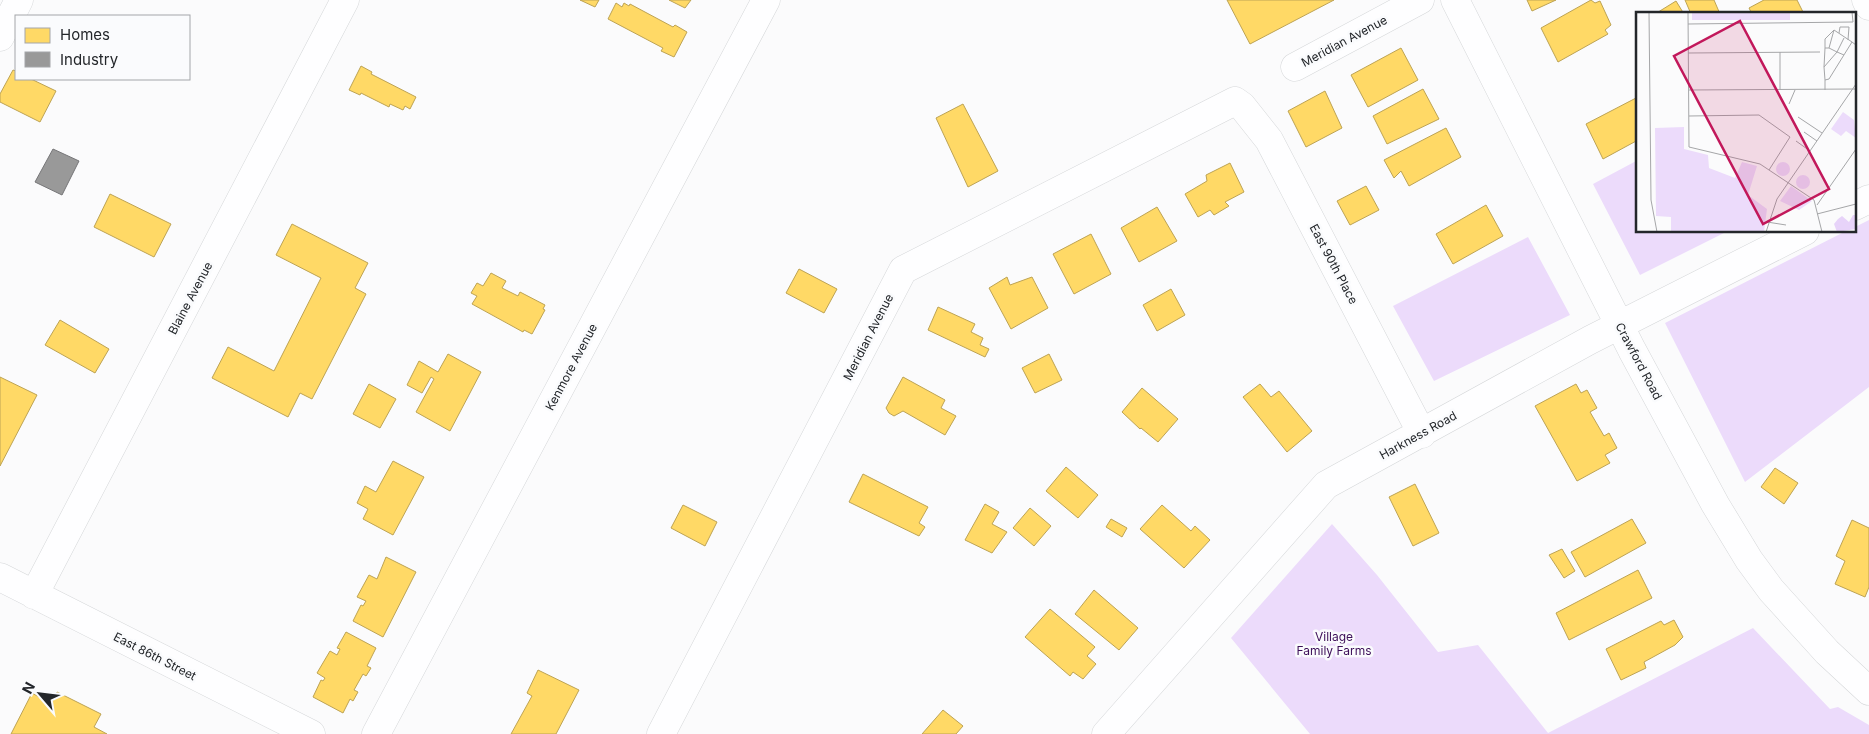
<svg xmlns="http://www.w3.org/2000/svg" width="1869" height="734" font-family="Inter,sans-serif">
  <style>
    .green { fill: #ecdbfb }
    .homes { fill: #ffd966; stroke: #bda354 }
    .industry { fill: #999; stroke: #767678 }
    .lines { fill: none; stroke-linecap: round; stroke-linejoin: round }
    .minor-casing { stroke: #d5d7d9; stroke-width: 29 }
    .minor { stroke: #fefeff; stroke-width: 28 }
    .labels { text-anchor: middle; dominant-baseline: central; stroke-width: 5; stroke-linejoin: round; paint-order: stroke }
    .street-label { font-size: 12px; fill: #23262a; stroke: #fafbfd }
    .park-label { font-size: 12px; fill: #3d0f59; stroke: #fafbfd }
    .inset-road { fill: none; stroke: #a5a6a8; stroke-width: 1 }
    .view { fill: #c2185b; fill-opacity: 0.15; stroke: #c2185b; stroke-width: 2.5 }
    .inset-edge { fill: none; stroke: #23262a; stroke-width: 2.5 }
  </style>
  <rect width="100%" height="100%" fill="#fbfbfc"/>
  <!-- green -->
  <path class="green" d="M1638 160V231H1728L1640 275 1593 184Z
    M1869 220V387L1745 482 1665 323 1846 231H1855V227Z
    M1528 237 1570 315 1434 381 1393 306Z
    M1332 524 1377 575 1438 652 1478 645 1548 733 1753 628 1830 709 1838 707 1869 725V734H1310L1231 638Z"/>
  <!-- homes -->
  <path class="homes" d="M580 0H599L595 7Z
    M669 0H691L685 8Z
    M1227 0H1334L1250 44Z
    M1527 0H1556L1532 11Z
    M1591 0 1595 3 1600 1 1611 25 1605 30 1608 34 1558 62 1541 28Z
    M1685 0H1714L1720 14H1691Z
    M1764 0H1797L1804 14H1752L1749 8Z
    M1676 1 1684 14H1655Z
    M616 3 622 7 624 3 629 6 630 4 673 27 675 25 687 32 674 57 661 51 663 48 608 19Z
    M1401 48 1418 80 1368 107 1351 75Z
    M361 66 372 72 371 74 416 97 410 109 405 106 403 110 390 104 389 107 361 93 360 95 349 90Z
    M13 70 16 71V79H31L56 91 40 122 0 102V94Z
    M1423 89 1439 119 1387 144 1373 116Z
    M1325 91 1342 128 1306 147 1288 111Z
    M1636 98 1638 101V140L1603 159 1586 124Z
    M963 104 998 171 968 187 936 118Z
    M1446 128 1461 157 1409 186 1401 171 1394 178 1384 160Z
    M1230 163 1244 192 1225 202 1229 206 1214 215 1210 210 1198 217 1185 194 1207 181 1206 175Z
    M1366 186 1379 210 1350 225 1337 201Z
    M110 194 171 224 154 257 94 227Z
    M1486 205 1503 236 1453 264 1436 234Z
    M1157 207 1177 241 1139 262 1121 228Z
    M292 224 368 263 355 288 366 294 312 399 300 393 288 417 212 378 228 347 274 371 321 278 276 255Z
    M1091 234 1111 274 1074 294 1053 254Z
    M799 269 837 289 824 313 786 293Z
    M491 273 506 281 502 288 518 296 520 292 545 305 543 309 545 310 532 334 524 330 523 332 472 304 477 296 471 293 477 283 483 286Z
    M1007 277 1010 285 1032 277 1048 308 1011 329 989 288Z
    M1171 289 1185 315 1157 331 1143 305Z
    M938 307 975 324 971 332 983 338 980 345 989 349 985 357 928 330Z
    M60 320 109 349 95 373 45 345Z
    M448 354 481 372 450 431 416 412 434 379 431 377 422 393 407 385 419 361 438 372Z
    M1049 354 1062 380 1035 393 1022 368Z
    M0 377 37 395 0 466Z
    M903 377 945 400 941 408 956 416 945 435 903 411 894 416 889 413 886 408Z
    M369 384 396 399 380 428 353 414Z
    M1260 384 1271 397 1279 391 1312 431 1287 452 1243 397Z
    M1576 384 1581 393 1587 390 1597 408 1590 412 1604 436 1609 433 1617 448 1605 455 1610 463 1577 481 1535 406Z
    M1142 388 1178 419 1158 442 1141 428 1140 429 1122 412Z
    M393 461 424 477 393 535 363 519 368 509 357 503 365 486 376 492Z
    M1066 467 1098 495 1078 518 1046 491Z
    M1775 468 1798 483 1784 504 1761 487Z
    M863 474 928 507 919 523 925 527 919 536 849 502Z
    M1415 484 1439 533 1413 546 1389 497Z
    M985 504 999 512 992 524 1007 532 992 553 965 540Z
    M683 505 717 522 705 546 671 528Z
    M1162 505 1191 531 1195 526 1210 540 1184 568 1140 529Z
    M1030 508 1051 526 1034 546 1013 528Z
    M1111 519 1127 528 1122 537 1106 527Z
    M1632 519 1646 543 1585 577 1571 552Z
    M1852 520 1869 528V587L1865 597 1835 584 1845 561 1836 556Z
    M1562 549 1575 571 1564 578 1549 555Z
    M386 557 416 572 383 637 353 621 361 605 363 606 366 601 357 597 369 575 377 579Z
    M1638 570 1652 598 1569 640 1556 613Z
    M1094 590 1138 628 1119 650 1075 614Z
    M1050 609 1095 647 1087 656 1096 664 1083 679 1073 672 1070 676 1025 637Z
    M1674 620 1683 637 1675 645 1644 662 1646 668 1621 680 1606 649 1661 621 1664 625Z
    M346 632 376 648 367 666 371 668 366 676 363 674 354 690 358 692 353 701 350 699 343 713 313 697 321 680 323 681 325 678 317 673 330 651 337 655 340 649 337 648Z
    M538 670 579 690 556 734H511L532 696 527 693Z
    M57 692 101 714 94 727 107 734H11L32 693 51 704Z
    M943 710 963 726 956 734H922Z"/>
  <!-- industry -->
  <path class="industry" d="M53 149 79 161 62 195 35 182Z"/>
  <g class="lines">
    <defs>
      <path id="minor" d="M1455 0 1632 350 1715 504 1749 560 1771 590 1827 652 1869 691
        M1866 0 1869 6
        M0 37 19 0
        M1295 67 1420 0
        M1855 206 1869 199
        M0 577 311 734
        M34 595 345 0
        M376 734 766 0
        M661 734 903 270 1235 101 1242 106 1269 140 1422 434
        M1106 734 1326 485 1590 340 1805 231"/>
    </defs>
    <!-- minor casing -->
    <use href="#minor" class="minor-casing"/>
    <!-- minor -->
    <use href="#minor" class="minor"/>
  </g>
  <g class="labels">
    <!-- street labels -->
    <g class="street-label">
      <text transform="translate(1344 41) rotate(-28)">Meridian Avenue</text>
      <text transform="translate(1334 264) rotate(62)">East 90th Place</text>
      <text transform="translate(190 298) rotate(-62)">Blaine Avenue</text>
      <text transform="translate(868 337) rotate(-63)">Meridian Avenue</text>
      <text transform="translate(1639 361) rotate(62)">Crawford Road</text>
      <text transform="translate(571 367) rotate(-62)">Kenmore Avenue</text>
      <text transform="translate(1418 435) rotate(-29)">Harkness Road</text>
      <text transform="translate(155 656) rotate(27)">East 86th Street</text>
    </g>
    <!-- park labels -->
    <g class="park-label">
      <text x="1334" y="636">Village<tspan x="1334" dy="14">Family Farms</tspan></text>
    </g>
  </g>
  <!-- overview -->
  <g transform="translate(1636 12)">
    <rect width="220" height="220" fill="#fbfbfc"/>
    <path d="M56 0H154V8H56ZM207 100 218 108 220 126 210 119 205 124 195 117ZM48 115V137L72 143 73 156 99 166 106 150 121 154 112 183 131 197 128 220H35V205L20 204 19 116ZM140 157a7 7 0 1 1 14 0a7 7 0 1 1-14 0ZM160 170a7 7 0 1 1 14 0a7 7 0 1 1-14 0ZM155 174 176 189 163 198 144 189Z" fill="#ecdbfb"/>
    <path d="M217 203H220V217L201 220 198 212 202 207 206 204 213 210Z" fill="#e7d3f9"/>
    <path class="inset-road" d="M13 0 15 188 21 220M52 0 53 135 124 152 178 188 186 220M52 12 217 10 216 0M203 21 204 15H213L212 28M193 36H189V27L198 18M52 41 184 40M208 43 201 40 208 26M188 55 189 36M189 68 188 55 201 40 193 36 198 18 216 30M53 78 220 77M144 78V40M189 78V68L193 67 216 30 220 33M153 92 159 78M53 104 123 103 154 125 133 158M162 105 186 121M168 120 181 129M160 129 174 139M181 193 220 137M181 202 220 192M131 210 150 213M130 220 141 187 220 72"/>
    <path class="view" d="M104 9 193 177 127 212 38 44Z"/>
    <rect width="220" height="220" class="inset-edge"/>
  </g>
  <!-- legend -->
  <rect x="15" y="15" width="175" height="65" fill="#fafbfd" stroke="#a4a6a9"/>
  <rect x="25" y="28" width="25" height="15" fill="#ffd966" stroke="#a4a6a9"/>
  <text x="60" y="40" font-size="15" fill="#23262a">Homes</text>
  <rect x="25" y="52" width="25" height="15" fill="#999999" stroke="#a4a6a9"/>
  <text x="60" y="65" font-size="15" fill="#23262a">Industry</text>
  <!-- north arrow -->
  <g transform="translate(40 694) rotate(298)" stroke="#fafbfd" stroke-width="4" paint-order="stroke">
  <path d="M0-4L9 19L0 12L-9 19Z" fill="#23262a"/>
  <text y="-8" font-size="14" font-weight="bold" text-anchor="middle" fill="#23262a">N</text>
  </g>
</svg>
